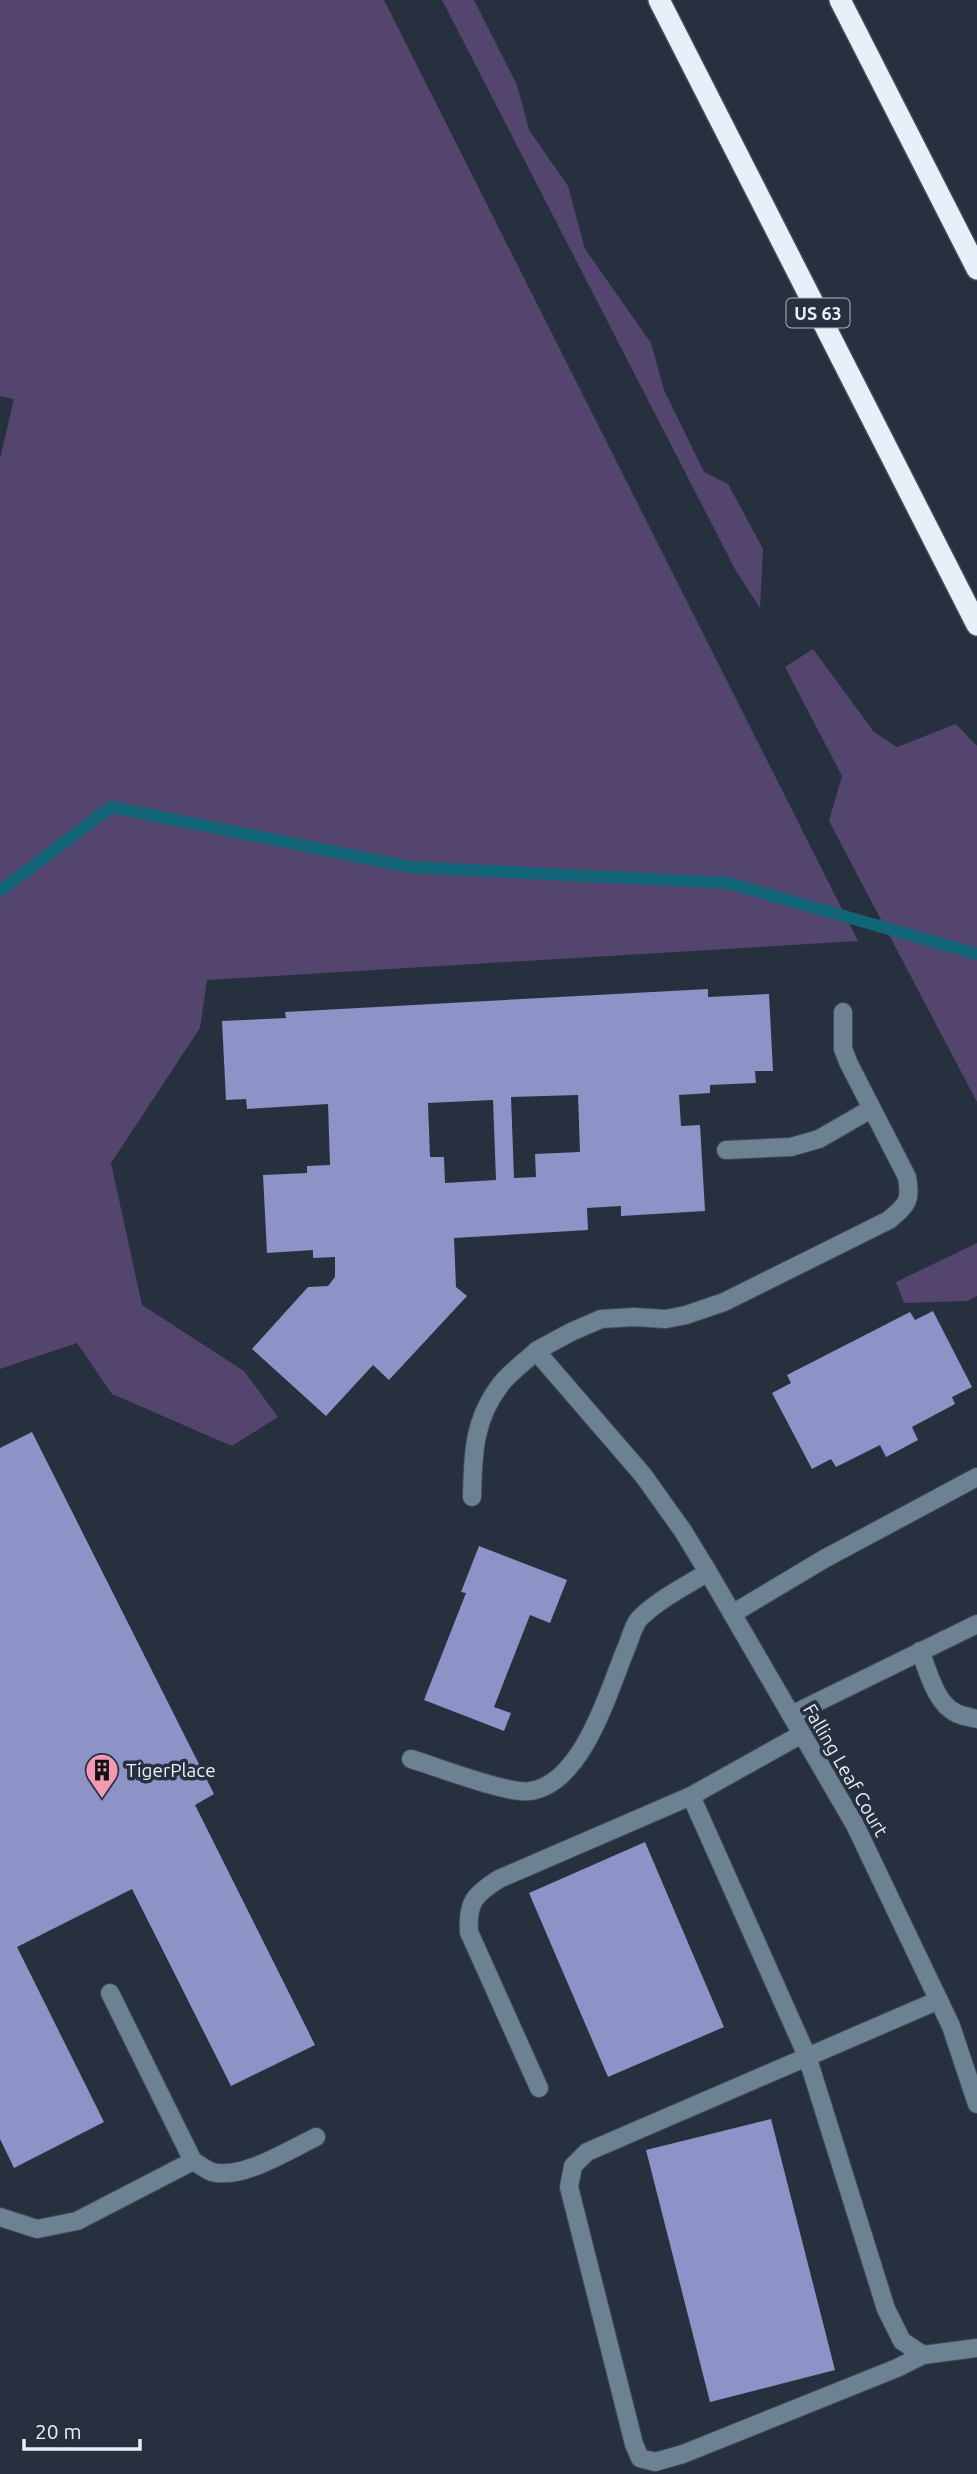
<svg xmlns="http://www.w3.org/2000/svg" width="977" height="2474" font-family="Ubuntu,sans-serif">
  <style>
    .green { fill: #54456e }
    .lines { fill: none; stroke-linecap: round; stroke-linejoin: round }
    .stream { stroke: #126577; stroke-width: 12 }
    .building { fill: #8d92c7; fill-rule: evenodd }
    .minor-casing { stroke: #424b58; stroke-width: 20 }
    .highway-casing { stroke: #424b58; stroke-width: 24 }
    .minor { stroke: #6c8292; stroke-width: 18 }
    .highway { stroke: #e5f0f8; stroke-width: 21 }
    .labels { text-anchor: middle; dominant-baseline: central; stroke-width: 7; stroke-linejoin: round; paint-order: stroke }
    .shield { fill: #27303e; stroke: #afb6c1; stroke-width: 2 }
    .shield-label { font-size: 18px; font-weight: bold; fill: #e9eff9 }
    .poi-label { font-size: 19px; fill: #e9eff9; stroke: #27303e; text-anchor: start }
    .street-label { font-size: 19px; fill: #e9eff9; stroke: #27303e }
  </style>
  <rect width="100%" height="100%" fill="#27303e"/>
  <!-- green -->
  <path class="green" d="M0 0H384L858 941 207 980 200 1028 111 1163 142 1305 244 1371 278 1417 232 1446 112 1394 77 1343 0 1369V459L14 399 0 396Z
    M442 0H474L517 85 529 130 568 186 585 249 651 343 664 390 704 472 728 484 763 549 760 608 736 571Z
    M813 649 874 732 897 747 956 724 977 746V1102L829 821 842 776 785 667Z
    M977 1243V1296L967 1301 904 1303 896 1282Z"/>
  <g class="lines">
    <!-- stream -->
    <path class="stream" d="M0 891 111 807 410 867 728 883 977 954"/>
  </g>
  <!-- building -->
  <path class="building" d="M708 989V997L769 994 773 1071H755L756 1083 710 1085V1093L679 1095 681 1126 700 1125 705 1211 621 1216V1206L587 1208 588 1230 454 1238 456 1287 467 1296 389 1380 373 1365 326 1416 252 1349 308 1287 328 1286 335 1277V1257L313 1258V1250L267 1253 263 1175 307 1173V1166L330 1165 328 1104 247 1109 246 1099 226 1100 222 1021 286 1018 285 1012ZM578 1095 580 1152 535 1154 536 1177 514 1178 511 1097ZM493 1100 496 1180 445 1183 444 1157H430L428 1103Z
    M933 1311 972 1387 952 1397 955 1404 912 1427 918 1440 886 1457 880 1445 836 1467 831 1459 812 1469 772 1393 791 1383 787 1375 910 1312 915 1320Z
    M32 1432 214 1794 195 1805 315 2045 231 2086 132 1889 17 1947 104 2122 14 2168 0 2139V1448Z
    M479 1546 567 1580 550 1623 530 1615 494 1707 511 1713 504 1731 424 1700 466 1593 461 1592Z
    M645 1842 724 2027 608 2077 529 1893Z
    M771 2119 835 2370 710 2402 646 2150Z"/>
  <g class="lines">
    <defs>
      <path id="minor" d="M726 1150 791 1147 819 1139 871 1109
        M536 1351 571 1332 601 1319 634 1317 666 1319 686 1315 724 1302 889 1220C908 1204 911 1201 907 1177L849 1064 843 1049V1012
        M472 1497C473 1455 473 1420 501 1384 510 1372 525 1362 536 1351L643 1475 683 1531 708 1572 855 1825 951 2026 977 2104
        M732 1614 824 1559 977 1477
        M920 1651C928 1670 935 1703 956 1713 962 1716 970 1717 977 1719
        M791 1715 977 1624
        M802 1734 691 1796 807 2056 886 2309 902 2341 923 2355 977 2348
        M411 1759C435 1766 509 1795 530 1791 582 1784 608 1693 625 1651 630 1641 633 1624 641 1617 659 1599 686 1586 708 1572
        M539 2088 469 1932C467 1902 475 1894 499 1879L691 1796
        M193 2161C199 2164 206 2170 212 2172 242 2180 289 2150 316 2137
        M0 2217 37 2229 77 2221 193 2161 110 1993
        M923 2355 897 2368 683 2454 655 2462 640 2458 634 2444 569 2187 573 2166 587 2152 939 2000"/>
      <path id="highway" d="M659 0 977 625
        M840 0 977 269"/>
    </defs>
    <!-- minor casing -->
    <use href="#minor" class="minor-casing"/>
    <!-- highway casing -->
    <use href="#highway" class="highway-casing"/>
    <!-- minor -->
    <use href="#minor" class="minor"/>
    <!-- highway -->
    <use href="#highway" class="highway"/>
  </g>
  <!-- icons -->
  <defs>
    <symbol id="building-pin" viewBox="-11 -11 22 30"><path d="M0 17L-7.5 6A9.5 9.5 0 1 1 7.5 6Z" fill="#f19ab1" stroke="#27303e"/><path d="M-4-6H4V6H1V3H-1V6H-4ZM-2.5-4.3h1.7v1.8h-1.7ZM.8-4.3h1.7v1.8H.8ZM-2.5-1h1.7V.8h-1.7ZM.8-1h1.7V.8H.8Z" fill="#111"/></symbol>
  </defs>
  <g fill-rule="evenodd">
    <use href="#building-pin" x="83" y="1751" width="38" height="52"/>
  </g>
  <g class="labels">
    <!-- shield labels -->
    <rect class="shield" x="786.5" y="298.5" width="63" height="29" rx="5"/>
    <g class="shield-label">
      <text x="818" y="313">US 63</text>
    </g>
    <!-- poi labels -->
    <g class="poi-label">
      <text x="126" y="1770">TigerPlace</text>
    </g>
    <!-- street labels -->
    <g class="street-label">
      <text transform="translate(846 1770) rotate(60)">Falling Leaf Court</text>
    </g>
  </g>
  <!-- scale -->
  <path d="M24 2439v10h116v-10" fill="none" stroke="#e9eff9" stroke-width="3.5"/>
  <text x="35" y="2439" font-size="21" fill="#e9eff9" stroke="#27303e" stroke-width="5" paint-order="stroke">20 m</text>
</svg>
